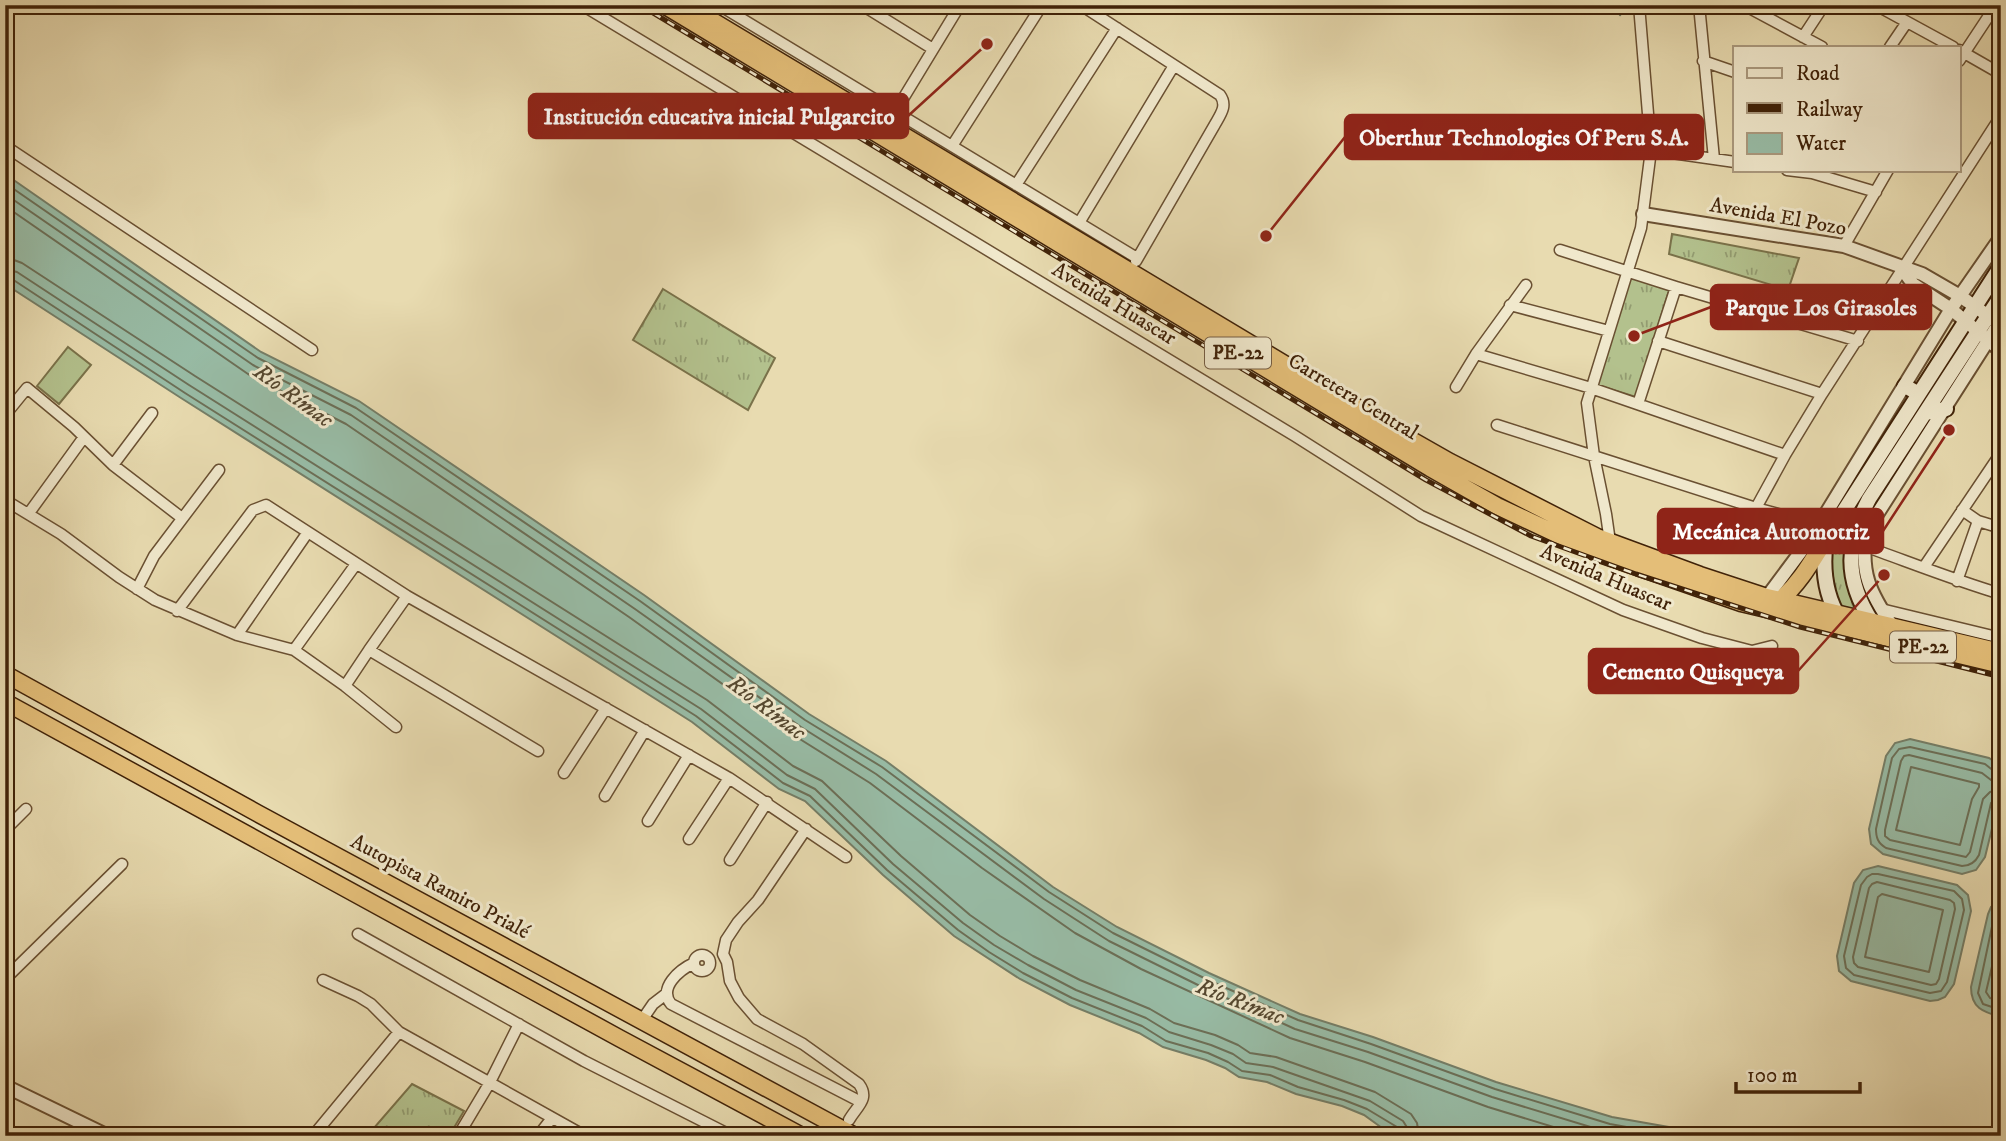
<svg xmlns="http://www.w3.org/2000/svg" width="2006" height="1141" font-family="'IM FELL DW Pica',serif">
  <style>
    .grass { fill: url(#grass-tufts); stroke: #7a724a; stroke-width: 2 }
    .garden { fill: #b3c18d; stroke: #7a724a; stroke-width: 2 }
    .water { fill: #98bca6; stroke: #757e67; stroke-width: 2 }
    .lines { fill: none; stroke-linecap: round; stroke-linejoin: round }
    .shore { stroke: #6c6f57; stroke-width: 2 }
    .stream { stroke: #757e67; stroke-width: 2.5 }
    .minor-casing { stroke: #6a5032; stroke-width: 13 }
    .tertiary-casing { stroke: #6a5032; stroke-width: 16 }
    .secondary-casing { stroke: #402208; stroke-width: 18 }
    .trunk-casing { stroke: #402208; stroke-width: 19 }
    .minor { stroke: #f0e8cc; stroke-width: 10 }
    .tertiary { stroke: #f0e8cc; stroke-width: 12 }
    .secondary { stroke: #f0e8cc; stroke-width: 14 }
    .trunk { stroke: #e4be78; stroke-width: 16 }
    .rail-casing { stroke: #402208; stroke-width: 5 }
    .rail { stroke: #f0e8cc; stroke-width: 2.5; stroke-dasharray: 8; stroke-linecap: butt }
    .labels { text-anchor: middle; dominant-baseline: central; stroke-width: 6; stroke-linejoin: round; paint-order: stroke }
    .shield { fill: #f0e8cc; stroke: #755d43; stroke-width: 2 }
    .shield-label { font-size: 19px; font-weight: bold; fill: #402208 }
    .street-label { font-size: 21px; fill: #402208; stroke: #f0e8cc }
    .water-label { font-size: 23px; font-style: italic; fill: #564830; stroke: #f0e8cc }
    .leader { fill: none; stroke: #8f2418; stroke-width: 2.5 }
    .callout-dot { fill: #8f2418; stroke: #f0e8cc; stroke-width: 2.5 }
    .callout { fill: #8f2418; stroke: #8f2418; stroke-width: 2.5 }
    .callout-label { font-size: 23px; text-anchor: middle; font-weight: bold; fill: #fff }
  </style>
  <defs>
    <pattern id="grass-tufts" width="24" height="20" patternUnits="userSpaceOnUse" patternTransform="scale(1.75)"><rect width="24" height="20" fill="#b3c18d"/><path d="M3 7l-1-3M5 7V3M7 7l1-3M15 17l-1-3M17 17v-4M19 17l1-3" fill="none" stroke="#939c71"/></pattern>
  </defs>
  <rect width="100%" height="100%" fill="#e8dbb0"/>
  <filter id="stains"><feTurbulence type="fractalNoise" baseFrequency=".00286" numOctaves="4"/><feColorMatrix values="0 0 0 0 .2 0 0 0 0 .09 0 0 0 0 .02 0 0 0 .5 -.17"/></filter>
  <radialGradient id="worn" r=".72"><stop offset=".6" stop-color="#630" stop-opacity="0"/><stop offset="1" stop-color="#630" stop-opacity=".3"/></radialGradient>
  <!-- grass -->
  <path class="grass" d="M1672 234 1799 258 1788 290 1669 254Z
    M1631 275 1670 287 1636 397 1597 385Z
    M663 289 775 358 748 410 633 340Z
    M1887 453 1892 455 1856 515 1858 611 1837 605 1826 573 1832 536Z
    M412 1084 464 1111 449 1136H367Z"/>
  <!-- garden -->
  <path class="garden" d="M68 347 91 365 59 404 37 386Z"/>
  <!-- water -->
  <path class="water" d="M5 174 261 352 359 401 644 595 809 714 886 761 1053 887 1117 927 1209 973 1300 1014 1373 1037 1496 1082 1612 1117 1720 1136H1399L1382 1128 1364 1115 1342 1106 1296 1094 1267 1082 1239 1077 1225 1068 1206 1060 1163 1047 1139 1033 1070 1005 1020 979 954 936 883 875 805 801 779 789 692 722 181 398 5 284Z
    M1910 739 1989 758 1995 762 2000 768 2001 792 1985 857 1976 870 1962 874 1883 854 1871 844 1869 829 1886 756 1895 743Z
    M1878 866 1957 885 1968 895 1971 911 1954 984 1945 997 1938 1000 1930 1001 1851 981 1839 971 1837 956 1854 883 1863 870Z
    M2001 900V1017C1983 1012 1971 1008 1971 987L1988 914 1991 907Z"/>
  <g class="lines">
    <!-- shore -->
    <path class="shore" d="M5 183 258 358 356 408 640 601 805 720 882 767 1049 892 1113 933 1206 979 1298 1020 1371 1044 1495 1089 1610 1124 1676 1136
      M5 194 253 365 351 415 635 609 801 727 876 774 1044 899 1109 941 1202 987 1295 1029 1368 1052 1492 1097 1607 1132 1625 1136
      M5 206 248 374 346 424 629 617 795 736 870 783 982 868 1075 933 1141 969 1290 1038 1365 1062 1488 1107 1583 1136
      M5 259 14 260 22 263 195 376 707 700 793 766 822 781 901 856 970 915 1000 936 1033 956 1080 980 1150 1009 1174 1023 1215 1035 1238 1045 1250 1053 1276 1057 1375 1092 1411 1114 1417 1123 1419 1136
      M5 269 17 272 189 385 701 709 787 775 815 789 893 864 963 923 994 945 1028 965 1076 990 1146 1018 1169 1032 1211 1045 1233 1054 1246 1063 1273 1067 1370 1101 1403 1121 1408 1129 1409 1136
      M5 278 12 279 185 393 696 716 783 783 810 796 887 870 958 930 989 952 1023 973 1072 998 1142 1026 1166 1041 1208 1053 1228 1062 1242 1071 1270 1075 1298 1087 1344 1100 1367 1109 1397 1127 1400 1136
      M1911 767 1979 784V787L1972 799 1960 845 1896 830Z
      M2001 773 1995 772 1985 764 1910 747 1899 749 1892 758 1876 829C1876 838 1878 843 1886 848L1962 866C1970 866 1975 863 1979 855L1991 803 1995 799 2001 798
      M2001 781 1991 780 1982 773 1909 755 1904 756 1901 761 1885 830V836L1890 840 1966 857 1970 852 1983 799 1990 792 2001 789
      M1872 874H1878L1954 891 1962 899 1964 910 1947 982 1941 991 1930 993 1854 975 1846 968 1844 956 1861 885 1867 877Z
      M1877 882 1950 900 1954 903 1955 909 1939 979 1936 984 1931 985 1858 967 1854 963 1853 957 1869 888 1872 884Z
      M1882 894 1943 910 1929 972 1865 957 1878 897Z
      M2001 908 1994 917 1978 993 1983 1004 2001 1010
      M2001 928 1986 992 1990 998 2001 1001"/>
    <!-- stream -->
    <path class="stream" d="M1619 5 1620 15"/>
    <defs>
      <path id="minor" d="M582 5 1295 436 1421 516 1623 610 1702 638 1752 651 1772 646
        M719 5 1137 258
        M862 5 933 49
        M1081 5 1220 95C1228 106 1220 115 1214 126L1136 261
        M1699 5 1714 159
        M1744 5 1822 47
        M1876 5 1953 47
        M1803 37 1824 5
        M1890 47 1907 22
        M1959 50 2001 74
        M1703 61 1735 72
        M1959 61 1996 5
        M895 112 960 5
        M5 146 312 350
        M952 146 1042 5
        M1651 150 1735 162
        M1787 170 1812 173 1876 192
        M1016 185 1117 28
        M1079 223 1173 67
        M1844 246 1888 170
        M1560 250 1676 287 1858 341
        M1510 305 1609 331
        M1658 341 1822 394
        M1476 354 1591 388 1785 455
        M1456 387 1476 354 1526 285
        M1638 404 1676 287
        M5 415 27 388 74 427 113 465 182 518
        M1497 425 1756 508 1804 521 1817 529
        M113 465 152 413
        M5 500 61 534 119 577 155 600 237 635 294 650 345 686 396 727
        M1756 508 1785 455 1822 394 2001 116
        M1962 510 1978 521 2001 528
        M29 513 84 437
        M1610 542 1606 514 1594 456 1587 403 1641 228 1651 150 1639 5
        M1864 546C1909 562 1954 580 2001 594
        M1924 567 2001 453
        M1957 581 1978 521
        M137 589 154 556 219 470
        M1881 609 2001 638
        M177 611 253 510 266 505 407 596 729 778 846 857
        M237 635 308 532
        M294 650 356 564
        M369 650 407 596
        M345 686 369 650 538 751
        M564 773 606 708
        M605 796 645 730
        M648 821 689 755
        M806 829 758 900 738 922 726 940 723 954 727 962 730 981 739 998 757 1019 803 1044 859 1084C870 1099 857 1106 849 1120
        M5 830 26 809
        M689 839 729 778
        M730 860 767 802
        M358 934 584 1061 732 1136
        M694 963a8 8 0 1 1 16 0a8 8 0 1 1-16 0Z
        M694 963C679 970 658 988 671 1004L861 1102
        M5 979 122 864
        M323 980 358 996 371 1004 399 1032 585 1136
        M642 1020 653 1004 666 994
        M313 1136 399 1032
        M458 1136 489 1084 519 1024
        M538 1136 552 1118"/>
      <path id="tertiary" d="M1643 214 1844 246 1922 274 1960 296 2001 325
        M1902 269 1913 284 1951 309 2001 351
        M1767 597 1811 538 1951 309 2001 237
        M1893 627C1870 593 1859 572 1867 530L2001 320
        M5 1086 108 1136"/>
      <path id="secondary" d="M1905 386 1919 394
        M1925 413 1946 409
        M1840 619C1824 594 1822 567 1826 539L2001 266
        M1872 622C1844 579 1846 543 1869 499L2001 296"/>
      <path id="trunk" d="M664 5 1430 468 1497 506 1597 553 1741 603 2001 665
        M686 5 1406 437 1450 462 1597 537 1700 575 1767 597 2001 652
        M1780 600C1800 583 1812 561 1826 539
        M5 674 257 813 855 1136
        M5 702 619 1038 802 1136"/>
    </defs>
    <!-- minor casing -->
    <use href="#minor" class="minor-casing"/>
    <!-- tertiary casing -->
    <use href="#tertiary" class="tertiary-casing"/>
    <!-- secondary casing -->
    <use href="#secondary" class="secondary-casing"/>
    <!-- trunk casing -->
    <use href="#trunk" class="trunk-casing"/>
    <!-- minor -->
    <use href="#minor" class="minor"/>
    <!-- tertiary -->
    <use href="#tertiary" class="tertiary"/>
    <!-- secondary -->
    <use href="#secondary" class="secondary"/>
    <!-- trunk -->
    <use href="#trunk" class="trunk"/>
    <defs>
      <path id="rail" d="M640 5 1426 480 1531 536 1636 574 1800 627 2001 677"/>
    </defs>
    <!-- rail casing -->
    <use href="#rail" class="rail-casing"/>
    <!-- rail -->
    <use href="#rail" class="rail"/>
  </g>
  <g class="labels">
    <!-- shield labels -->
    <g class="shield">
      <rect x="1205" y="337.5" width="66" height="31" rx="5"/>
      <rect x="1890" y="631.5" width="66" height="31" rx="5"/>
    </g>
    <g class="shield-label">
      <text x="1238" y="353">PE-22</text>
      <text x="1923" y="647">PE-22</text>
    </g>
    <!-- street labels -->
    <g class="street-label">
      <text transform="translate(1778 217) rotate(10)">Avenida El Pozo</text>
      <text transform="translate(1114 304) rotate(31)">Avenida Huascar</text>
      <text transform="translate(1353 397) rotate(31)">Carretera Central</text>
      <text transform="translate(1606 578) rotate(23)">Avenida Huascar</text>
      <text transform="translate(440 887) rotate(28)">Autopista Ramiro Prialé</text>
    </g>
    <!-- water labels -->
    <g class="water-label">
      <text transform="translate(293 396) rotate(36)">Río Rímac</text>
      <text transform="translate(766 708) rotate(37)">Río Rímac</text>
      <text transform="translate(1240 1002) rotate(21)">Río Rímac</text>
    </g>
  </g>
  <!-- callouts -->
  <path class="leader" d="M987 44L908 116M1266 236L1345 137M1634 336L1711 307M1949 430L1883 531M1884 575L1798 671"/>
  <g class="callout-dot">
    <circle cx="987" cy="44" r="7"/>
    <circle cx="1266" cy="236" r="7"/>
    <circle cx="1634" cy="336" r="7"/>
    <circle cx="1949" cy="430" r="7"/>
    <circle cx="1884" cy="575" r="7"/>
  </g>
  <g class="callout">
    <rect x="529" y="94" width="379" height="44" rx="7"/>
    <rect x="1345" y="115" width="358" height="44" rx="7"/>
    <rect x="1711" y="285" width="220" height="44" rx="7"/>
    <rect x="1658" y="509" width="225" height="44" rx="7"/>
    <rect x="1589" y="649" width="209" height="44" rx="7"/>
  </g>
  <g class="callout-label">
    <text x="719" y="124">Institución educativa inicial Pulgarcito</text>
    <text x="1524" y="145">Oberthur Technologies Of Peru S.A.</text>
    <text x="1821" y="315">Parque Los Girasoles</text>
    <text x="1771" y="539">Mecánica Automotriz</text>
    <text x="1693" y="679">Cemento Quisqueya</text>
  </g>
  <!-- margin -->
  <rect width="2006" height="1141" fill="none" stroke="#e8dbb0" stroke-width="28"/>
  <rect x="7" y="7" width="1992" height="1127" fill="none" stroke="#402208" stroke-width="3.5"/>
  <rect x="14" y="14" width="1978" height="1113" fill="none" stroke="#402208" stroke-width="2"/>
  <!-- legend -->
  <rect x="1733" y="46" width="228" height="126" fill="#f0e8cc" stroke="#aa997e" stroke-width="2"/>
  <rect x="1747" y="68" width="35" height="10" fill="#f0e8cc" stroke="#aa997e" stroke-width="2"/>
  <text x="1796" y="80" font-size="21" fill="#402208">Road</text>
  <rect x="1747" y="103" width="35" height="10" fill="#402208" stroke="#aa997e" stroke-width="2"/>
  <text x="1796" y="116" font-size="21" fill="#402208">Railway</text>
  <rect x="1747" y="133" width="35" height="21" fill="#98bca6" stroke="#aa997e" stroke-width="2"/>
  <text x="1796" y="150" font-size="21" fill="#402208">Water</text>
  <!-- scale -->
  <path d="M1736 1082v10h124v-10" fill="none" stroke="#402208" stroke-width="3.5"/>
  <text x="1747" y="1082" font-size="21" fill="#402208" stroke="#f0e8cc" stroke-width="5" paint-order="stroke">100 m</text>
  <rect width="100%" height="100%" filter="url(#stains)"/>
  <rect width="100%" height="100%" fill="url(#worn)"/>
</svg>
